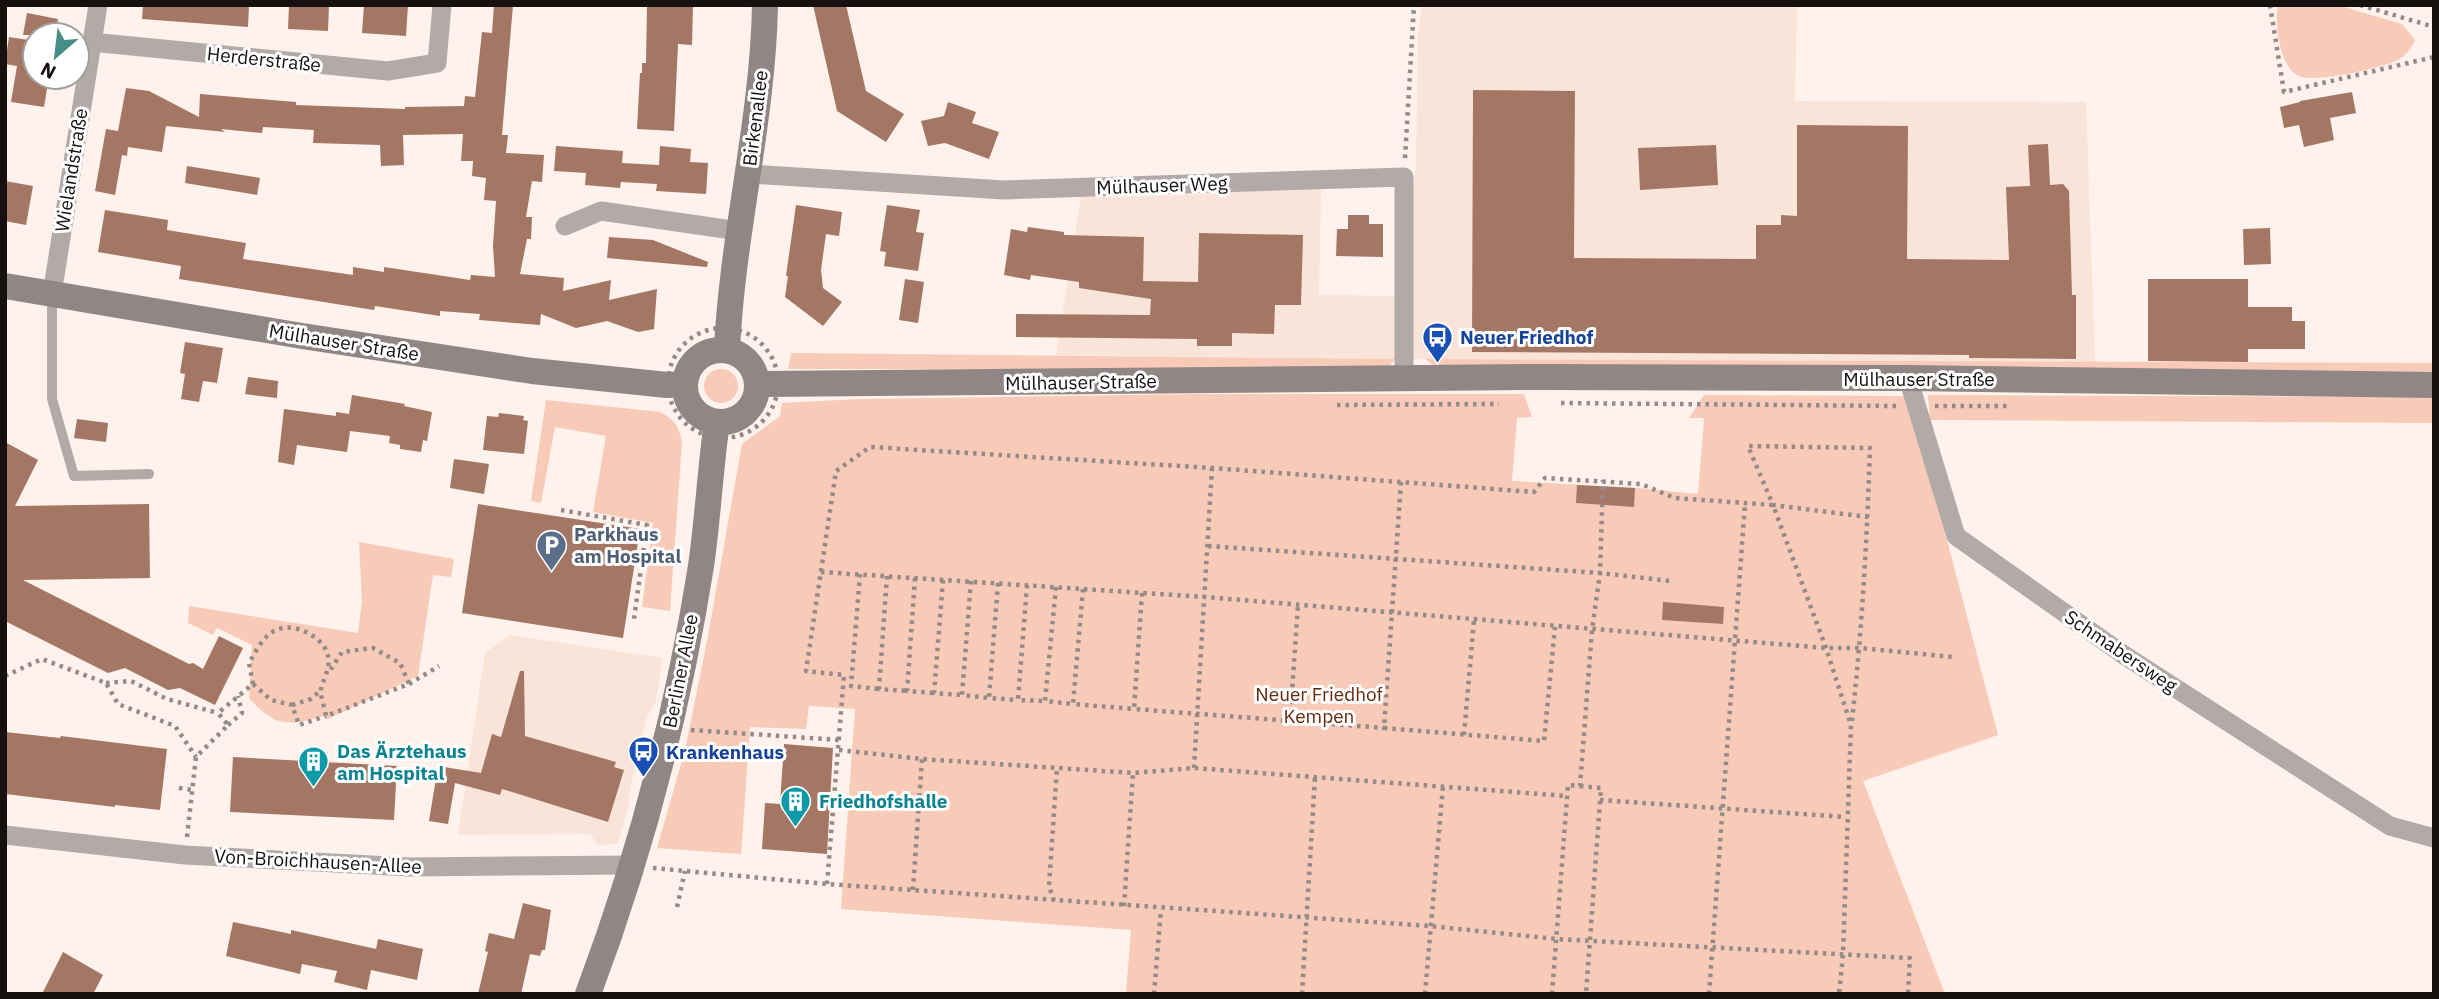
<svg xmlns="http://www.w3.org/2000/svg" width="2439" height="999" font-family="'IBM Plex Sans',sans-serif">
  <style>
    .built { fill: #f9e4da }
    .green { fill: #f7cbb8 }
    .building { fill: #a37764 }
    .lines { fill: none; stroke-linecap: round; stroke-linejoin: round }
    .path { stroke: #948a86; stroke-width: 4.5; stroke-dasharray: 3.5 5; stroke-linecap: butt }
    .lane { stroke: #b1aaa9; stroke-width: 10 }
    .street { stroke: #b1aaa9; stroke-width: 19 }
    .secondary { stroke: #908685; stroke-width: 26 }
    .labels { text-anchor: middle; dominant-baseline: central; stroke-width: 6; stroke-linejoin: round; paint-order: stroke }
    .street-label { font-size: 19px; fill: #16110f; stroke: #fff }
    .transit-label { font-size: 19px; font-weight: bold; fill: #164399; stroke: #fff; text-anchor: start }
    .service-label { font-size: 19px; font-weight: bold; fill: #4e5e75; stroke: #fff; text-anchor: start }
    .park-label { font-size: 19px; fill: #632a0c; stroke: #fff }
    .culture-label { font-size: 19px; font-weight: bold; fill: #0d838f; stroke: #fff; text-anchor: start }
  </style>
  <rect width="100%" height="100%" fill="#fff1eb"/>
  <!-- built -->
  <path class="built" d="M1422 5H1797L1795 101 2086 102 2095 362 1409 359 1413 188 1416 164 1418 32Z
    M1321 187 1319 295 1398 296 1396 359 1056 355 1081 197 1179 195Z
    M510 635 663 658 655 704 647 717 629 794V805L618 844 598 845 590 834 458 835 485 653Z"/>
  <!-- green -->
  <path class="green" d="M2278 5H2337L2402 24 2415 40C2411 49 2406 55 2398 60 2382 68 2318 82 2302 77 2280 72 2274 24 2278 5Z
    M791 353 1396 359 1386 369H788Z
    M1425 359 2434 363V374L1439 369Z
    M704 386a17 17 0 1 1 34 0a17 17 0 1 1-34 0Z
    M1196 394H1524L1532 417 1517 418 1512 481 1637 488 1698 494 1704 418H1689L1704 395 1903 396 1911 402 1998 735 1863 781 1945 994H1126L1131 930 841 909 855 709 809 706 806 729 750 727 741 854 657 848 685 750 708 636 742 444 780 416 782 403 859 399Z
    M1928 395 2434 397V423L1930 420Z
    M546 400 660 412C674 419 679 426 682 442L670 611 642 607 653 523 593 512 606 436 555 427 541 503 531 501Z
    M359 542 454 559 451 577 433 575 418 676 328 719 323 716C288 727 274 726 249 698L252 645 217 628 213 635 188 623 189 606 358 633 362 601Z"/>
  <!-- building -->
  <path class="building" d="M143 5H249L248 27 142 19Z
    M289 5H329L328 31 288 29Z
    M364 5H408L406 36 362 33Z
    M494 5H513L502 135H508L506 153 544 155 542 182 532 181 526 217H532L531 239H527L520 274 564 278 563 291 611 280 609 300 657 289 654 329 638 332 607 321 576 328 541 314 540 325 479 320 480 314 440 311V316L375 306 374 310 179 279 181 266 98 252 105 210 168 220 167 230 246 243 243 259 353 275V267L384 272V267L470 280 471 275 495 277 493 246 496 201 484 200 486 178 472 176 473 161H461L463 134 403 135 404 165 381 166 380 145 313 143 314 130 263 127 262 133 221 129 225 132 166 126 162 152 128 147 127 156 122 155 115 195 95 191 106 129 118 131 126 88 149 91 199 117 200 94 296 102V105L405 109V107L464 106 465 96 475 97 482 32 492 33Z
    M647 5H693L692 45 678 44 674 131 637 129 640 73H642V63H646Z
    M813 5H846L866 91 904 114 886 142 837 111Z
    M27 13 58 19 56 35H23Z
    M9 37 35 41V77H49L44 107 11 102 17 66 5 64Z
    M1473 90 1575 91 1574 258 1756 259V225H1781V215L1797 216V125L1908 126 1907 259 2009 260 2006 187 2030 186 2028 145 2048 144 2050 185 2063 184 2069 191 2072 295H2076V359L1969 358V355L1472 352Z
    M2352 92 2356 113 2330 118 2334 140 2304 147 2299 125 2284 128 2280 107 2300 102V101Z
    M948 102 976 112 972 123 999 132 989 159 945 143 928 146 921 121 944 116Z
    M1716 145 1718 185 1640 190 1638 148Z
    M556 146 623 151 622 163 659 165 660 146 691 149 690 162 708 163 706 194 656 191 657 184 621 182 620 188 585 185 586 173 554 171Z
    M187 166 260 178 257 195 185 183Z
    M5 181 33 186 26 225 5 221Z
    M796 205 842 212 839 236 826 234 821 270 823 288 842 302 823 326 785 297 788 276H786Z
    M887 205 920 210 916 232 924 233 918 271 884 266 886 252 880 251Z
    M1348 215H1369V224H1383V257L1336 256 1337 229H1348Z
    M1028 227 1064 232V235L1144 237 1143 281 1198 282 1199 233 1303 235 1301 305H1275L1274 334 1232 333V346H1197V339L1016 337V314L1150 315 1151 299 1079 288V282L1031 275 1030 280 1004 275 1011 229 1027 232Z
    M2270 228 2271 264 2244 265 2243 229Z
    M609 237 653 240 708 262 707 267 607 258Z
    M905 279 924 282 918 323 899 320Z
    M2148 279H2248V307H2292V321H2305V349H2248V362L2148 361Z
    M185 342 223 348 217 383 203 381 199 402 181 399 185 374 180 373Z
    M248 377 278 381 277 398 245 394Z
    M352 395 405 404 404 406 432 412 427 441 423 440 421 452 400 449V445L389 443 390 436 350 431 347 452 297 445 294 465 278 462 284 409 336 416V412L349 414Z
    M499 413 524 416 523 420 528 421 524 454 483 450 487 416 498 417Z
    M77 419 108 423 106 442 74 438Z
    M5 442 38 460 15 506 149 504 150 578 23 580 189 664 193 663 203 669 219 636 243 648 215 705 180 688 168 690 125 668 108 673 5 621Z
    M454 459 489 464 484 494 450 488Z
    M1577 485 1635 488 1634 507 1576 503Z
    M478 504 640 529 623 638 462 613Z
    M1663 602 1724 607 1723 624 1662 620Z
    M520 671H524L525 736 616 762 614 767 624 770 608 822 502 789 500 795 455 783 448 824 429 821 438 766 481 773 492 734 501 737Z
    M5 732 60 738 61 736 167 749 160 810 115 805V807L5 794Z
    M784 744 833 748 827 854 762 849 765 803 780 804Z
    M233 757 397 766 394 820 230 812Z
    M523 903 551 910 545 950H542L540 956 530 954 521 994H478L488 952 485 951 489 933 514 939Z
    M233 922 291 934V930L376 949 378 939 423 949 417 980 371 970 367 990 334 982 337 971 302 964 300 974 226 956Z
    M63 952 103 975 93 994H42Z"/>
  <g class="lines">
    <!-- path -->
    <path class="path" d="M2270 5 2284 92 2434 57
      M2360 5 2434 27
      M1405 158 1414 5
      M668 383a55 55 0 1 1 110 0a55 55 0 1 1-110 0Z
      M1561 403 1898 406
      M1337 405 1499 404
      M1935 406H2010
      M1401 482 1384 728 1544 741 1555 627
      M561 510 647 525 634 619
      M1208 546 1600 573 1670 581
      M821 572 1205 597 1826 648H1860L1953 657
      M860 574 851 686 879 689
      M887 576 879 689 907 691
      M915 578 907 691 934 693
      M943 580 934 693 962 695
      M971 581 962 695 989 698
      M998 583 989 698 1018 700
      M1027 585 1018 700 1045 701
      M1056 587 1045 701 1073 704
      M1083 589 1073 704 1134 709
      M1142 593 1134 709 1384 728
      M5 676 42 659 106 683 118 704 175 726 196 757
      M106 683 131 681 167 699 218 713
      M253 684 249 663C256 651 263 636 276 630 293 622 320 635 327 652 332 667 324 676 321 689 320 696 325 708 326 716L409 684 400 663 373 648 342 652 329 672
      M409 684 439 666
      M292 705 311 699 321 690
      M1290 721 1298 605
      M1852 721C1862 630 1867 539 1870 448L1748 446 1773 505 1868 517
      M228 725 242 713 238 696
      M691 730 840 740
      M1464 735 1474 620
      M839 750 922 759 1133 773 1194 768 1567 796
      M1194 768 1212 468
      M1580 786 1601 788 1586 994
      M179 788 192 790
      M1600 800 1846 817
      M187 837 196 757 228 725 218 713 253 684 271 700 292 705 299 725 326 716
      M653 868 827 884 1430 926 1556 939 1910 958 1908 994
      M827 884 844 675 806 671 836 471 870 447 1212 468 1534 492 1545 478 1641 484 1675 498 1773 505 1826 648 1851 725 1843 955 1839 994
      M913 890 922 759
      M1054 901 1049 886 1057 768
      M1124 906 1133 773
      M677 907 685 871
      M1154 994 1161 909
      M1302 994 1315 777
      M1425 994 1443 786
      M1552 994 1568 785 1580 786 1592 630 1600 573 1603 480
      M1709 994 1745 504"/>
    <!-- lane -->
    <path class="lane" d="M52 295V399L74 476 149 474"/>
    <!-- street -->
    <path class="street" d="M91 42 388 71 437 63 442 5
      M749 174 1004 190 1404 177V378
      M565 226 601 211 739 231
      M52 294 98 5
      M1908 378 1956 536 2124 655 2390 826 2434 838
      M5 835 185 855 409 867 631 865"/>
    <!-- secondary -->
    <path class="secondary" d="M5 286 302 336 532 371 667 385 685 384
      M685 386a36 36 0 1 1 72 0a36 36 0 1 1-72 0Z
      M727 350C732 235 763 121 765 5
      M757 384 1537 377 1908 378 2434 385
      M588 994C640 856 678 711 701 566 708 518 710 470 717 422"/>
  </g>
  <!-- icons -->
  <defs>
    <symbol id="bus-pin" viewBox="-11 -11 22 30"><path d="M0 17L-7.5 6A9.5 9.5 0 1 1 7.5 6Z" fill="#1a4fb4" stroke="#fff"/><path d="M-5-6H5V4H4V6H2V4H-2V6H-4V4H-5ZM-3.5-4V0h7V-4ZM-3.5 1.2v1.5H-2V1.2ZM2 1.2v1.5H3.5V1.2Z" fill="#fff"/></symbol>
    <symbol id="parking-pin" viewBox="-11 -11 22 30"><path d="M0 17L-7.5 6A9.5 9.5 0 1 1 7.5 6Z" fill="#5c6f8a" stroke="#fff"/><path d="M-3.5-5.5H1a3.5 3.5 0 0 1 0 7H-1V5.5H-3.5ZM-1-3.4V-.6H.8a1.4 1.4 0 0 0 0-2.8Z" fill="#fff"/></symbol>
    <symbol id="building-pin" viewBox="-11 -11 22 30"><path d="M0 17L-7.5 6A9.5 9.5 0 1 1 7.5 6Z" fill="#0f9aa8" stroke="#fff"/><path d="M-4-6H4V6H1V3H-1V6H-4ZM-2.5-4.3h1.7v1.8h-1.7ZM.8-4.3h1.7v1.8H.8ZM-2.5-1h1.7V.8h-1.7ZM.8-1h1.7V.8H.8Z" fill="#fff"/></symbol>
  </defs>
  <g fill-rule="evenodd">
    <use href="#bus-pin" x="1420" y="320" width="35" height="47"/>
    <use href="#parking-pin" x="534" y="528" width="35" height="47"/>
    <use href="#bus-pin" x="626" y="734" width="35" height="47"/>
    <use href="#building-pin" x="296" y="744" width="35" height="47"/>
    <use href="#building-pin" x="778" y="784" width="35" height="47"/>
  </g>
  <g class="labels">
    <!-- street labels -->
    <g class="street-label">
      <text transform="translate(264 59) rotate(6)">Herderstraße</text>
      <text transform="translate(755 118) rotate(-83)">Birkenallee</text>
      <text transform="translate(71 170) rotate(-81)">Wielandstraße</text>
      <text transform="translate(1162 185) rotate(-2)">Mülhauser Weg</text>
      <text transform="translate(344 342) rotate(9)">Mülhauser Straße</text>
      <text x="1919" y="379">Mülhauser Straße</text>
      <text transform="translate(1081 382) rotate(-1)">Mülhauser Straße</text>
      <text transform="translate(2121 651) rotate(34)">Schmabersweg</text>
      <text transform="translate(680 671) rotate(-79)">Berliner Allee</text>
      <text transform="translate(318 861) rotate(3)">Von-Broichhausen-Allee</text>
    </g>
    <!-- transit labels -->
    <g class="transit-label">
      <text x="1460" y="337">Neuer Friedhof</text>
      <text x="666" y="752">Krankenhaus</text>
    </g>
    <!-- service labels -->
    <g class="service-label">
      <text x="574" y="534">Parkhaus<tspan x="574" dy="22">am Hospital</tspan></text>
    </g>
    <!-- park labels -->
    <g class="park-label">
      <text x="1319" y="694">Neuer Friedhof<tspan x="1319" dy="22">Kempen</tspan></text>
    </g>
    <!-- culture labels -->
    <g class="culture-label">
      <text x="337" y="751">Das Ärztehaus<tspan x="337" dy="22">am Hospital</tspan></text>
      <text x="819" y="801">Friedhofshalle</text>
    </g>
  </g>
  <!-- border -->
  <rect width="2439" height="999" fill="none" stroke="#16110f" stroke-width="14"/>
  <!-- north arrow -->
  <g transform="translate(56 56) rotate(208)"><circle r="33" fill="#ffffff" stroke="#a2a09f" stroke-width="2"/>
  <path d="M0-5L12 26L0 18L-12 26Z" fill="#488e86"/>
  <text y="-10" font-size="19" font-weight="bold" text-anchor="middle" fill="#16110f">N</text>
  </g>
</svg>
